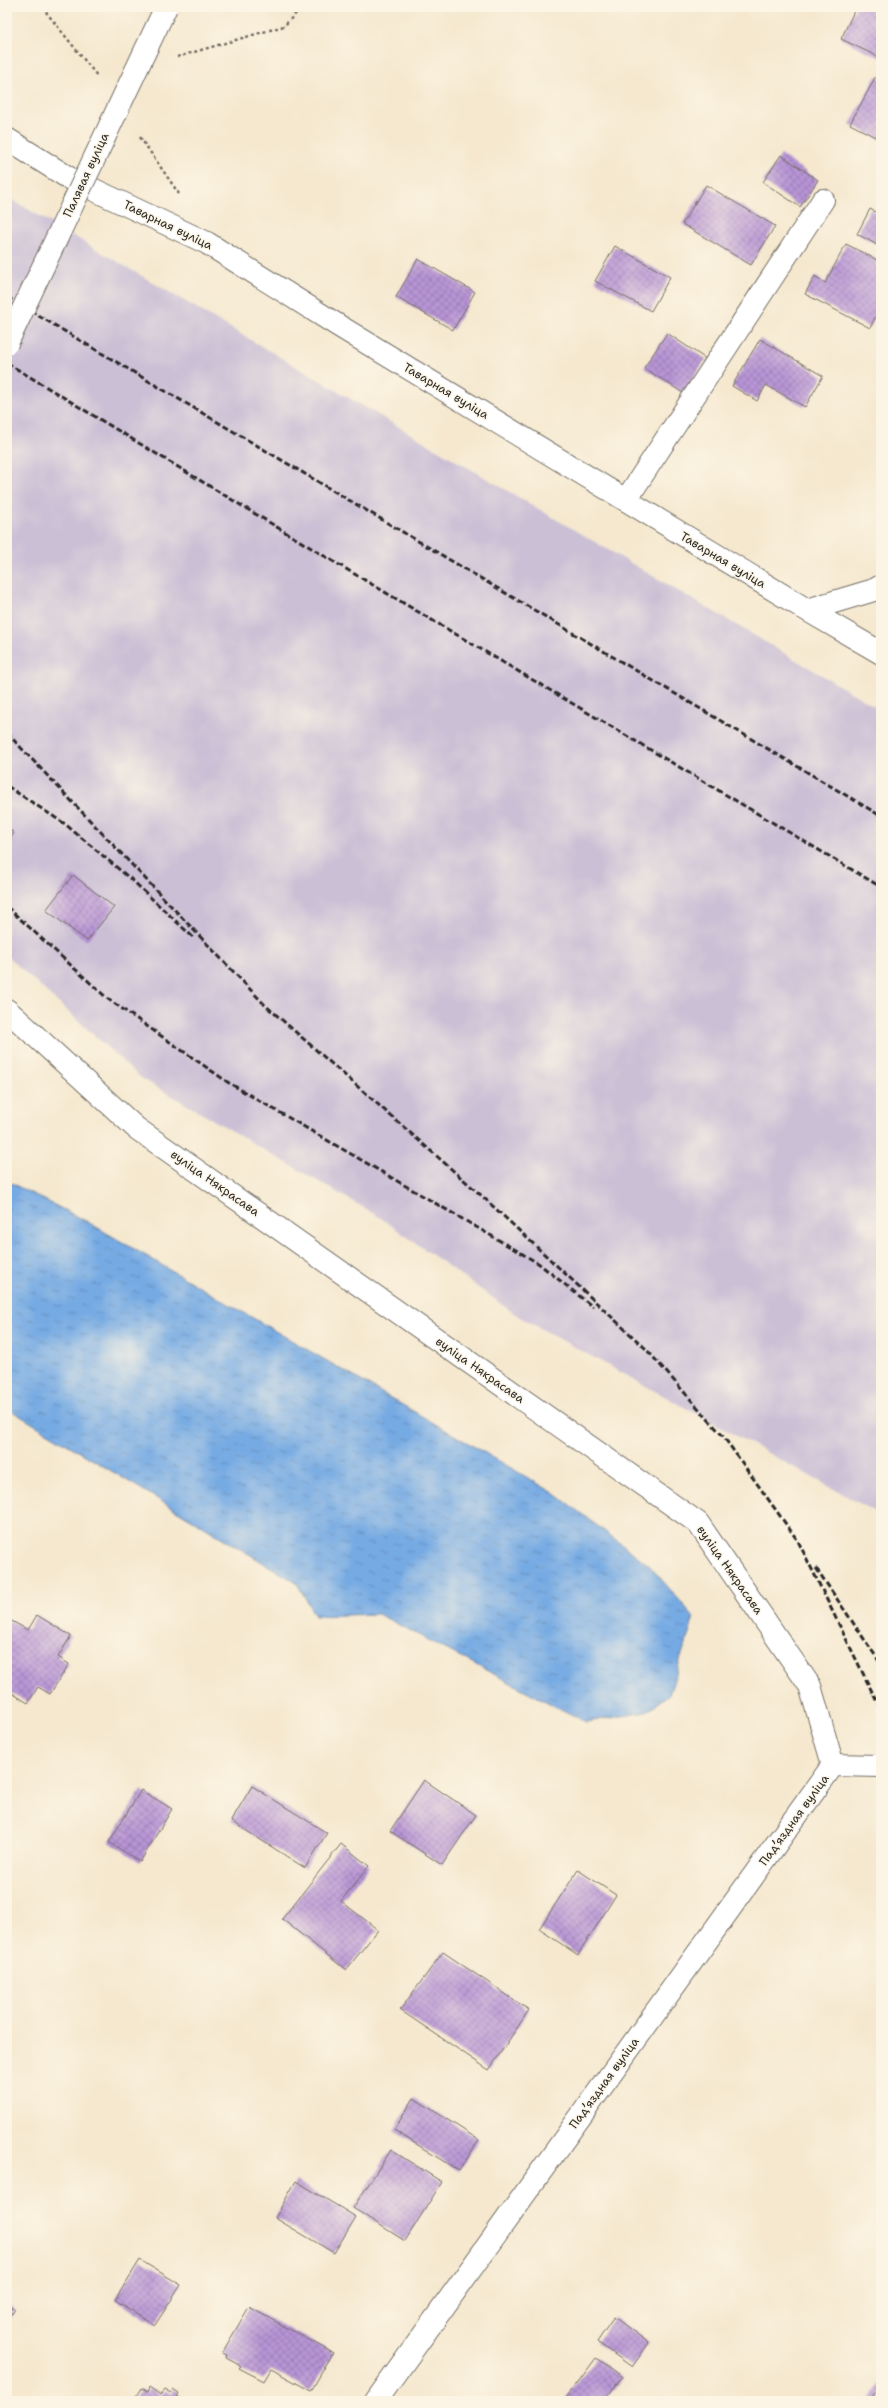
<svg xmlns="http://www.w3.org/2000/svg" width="888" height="2408" font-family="'Shantell Sans',sans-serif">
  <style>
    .industrial { fill: #cbbfd5 }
    .water { fill: url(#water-ripples); stroke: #506a87 }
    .building { fill: url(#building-cross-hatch) }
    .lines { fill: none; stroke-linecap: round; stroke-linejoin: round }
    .minor-casing { stroke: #726d64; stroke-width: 24 }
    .path { stroke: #726d64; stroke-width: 2.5; stroke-dasharray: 3 3; stroke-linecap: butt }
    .minor { stroke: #fff; stroke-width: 22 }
    .rail { stroke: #2b2b2b; stroke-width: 3; stroke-dasharray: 6 3; stroke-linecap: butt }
    .major-bridge-casing { stroke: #726d64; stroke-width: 24; stroke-linecap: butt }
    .major-bridge { stroke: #fff; stroke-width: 22 }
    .labels { text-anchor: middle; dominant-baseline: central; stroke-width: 3; stroke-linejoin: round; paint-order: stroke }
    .street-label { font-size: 12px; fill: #2b2b2b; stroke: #fcf5e5 }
  </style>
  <defs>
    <pattern id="water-ripples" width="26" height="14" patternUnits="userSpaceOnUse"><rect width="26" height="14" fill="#76aae3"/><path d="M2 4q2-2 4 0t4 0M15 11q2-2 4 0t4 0" fill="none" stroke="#618bb8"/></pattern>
    <pattern id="building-cross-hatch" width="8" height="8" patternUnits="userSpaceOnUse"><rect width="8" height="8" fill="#b894d6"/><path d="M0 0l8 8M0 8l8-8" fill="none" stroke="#9679ae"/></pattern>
  </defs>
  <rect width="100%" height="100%" fill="#fcf5e5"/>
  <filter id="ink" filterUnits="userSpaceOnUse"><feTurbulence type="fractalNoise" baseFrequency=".025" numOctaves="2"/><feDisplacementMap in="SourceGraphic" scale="8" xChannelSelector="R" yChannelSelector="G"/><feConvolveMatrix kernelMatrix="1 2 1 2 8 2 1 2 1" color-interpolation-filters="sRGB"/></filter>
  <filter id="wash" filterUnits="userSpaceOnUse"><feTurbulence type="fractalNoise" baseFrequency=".012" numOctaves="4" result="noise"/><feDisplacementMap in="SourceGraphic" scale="16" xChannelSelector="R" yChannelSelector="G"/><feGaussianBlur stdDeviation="0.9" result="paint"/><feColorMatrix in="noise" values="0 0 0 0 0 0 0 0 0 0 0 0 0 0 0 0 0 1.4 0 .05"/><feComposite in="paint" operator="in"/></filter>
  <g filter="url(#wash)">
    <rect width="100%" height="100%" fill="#f5e8cf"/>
    <!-- industrial -->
    <path class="industrial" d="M7 197 881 710V1515L518 1316 378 1216 141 1078 7 956Z"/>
    <!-- water -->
    <path class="water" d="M7 1181 86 1221 554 1493 649 1565 694 1617 669 1695 646 1712 586 1722 378 1614 315 1616 297 1583 7 1408Z"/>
    <g id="blocks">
      <!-- building -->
      <path class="building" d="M856 7H881V58L841 39Z
        M876 76 881 79V140L850 124Z
        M781 155 818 180 800 207 763 182Z
        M706 185 775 226 751 265 682 224Z
        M870 209 881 215V247L857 234Z
        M846 244 881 262V306L870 328 805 294 815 276 825 283Z
        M615 246 670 277 651 311 595 281Z
        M418 259 475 292 453 330 396 297Z
        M667 333 706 359 683 393 644 368Z
        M760 339 823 376 805 407 766 385 757 401 732 386Z
        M7 828 14 833 7 844Z
        M73 875 114 907 87 941 46 910Z
        M37 1615 71 1636 58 1657 69 1664 50 1694 38 1687 28 1703 7 1690V1625L10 1620 28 1630Z
        M424 1780 476 1815 442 1865 390 1831Z
        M252 1786 327 1833 305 1868 231 1821Z
        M141 1790 172 1809 140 1862 109 1842Z
        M341 1844 369 1866 341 1901 378 1930 346 1970 282 1919Z
        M578 1870 616 1895 578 1955 539 1929Z
        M443 1952 529 2010 489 2070 400 2010Z
        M414 2098 479 2140 459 2171 394 2130Z
        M391 2150 442 2182 405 2241 353 2208Z
        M296 2181 356 2217 334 2253 275 2218Z
        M140 2260 181 2285 155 2325 115 2300Z
        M7 2304 15 2309 7 2322Z
        M249 2307 333 2353 311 2391 271 2369 264 2381 239 2368 241 2366 226 2358 227 2355 222 2353Z
        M614 2317 649 2343 632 2367 597 2342Z
        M596 2358 622 2377 604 2401H564Z
        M881 2382V2401H869Z
        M149 2387 161 2395 165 2390 171 2393 173 2389 179 2393 177 2396 185 2401H133L141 2388 147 2392Z"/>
    </g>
  </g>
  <g filter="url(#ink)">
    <use href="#blocks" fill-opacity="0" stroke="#726d64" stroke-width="1"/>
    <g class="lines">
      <defs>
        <path id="minor" d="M7 139 69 178 207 243 339 326 807 610 881 653
          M626 500 823 200
          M807 610 874 590 881 586
          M7 1010 136 1128 698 1523 810 1686 833 1765 881 1766
          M376 2401 833 1765"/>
      </defs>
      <!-- minor casing -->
      <use href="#minor" class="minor-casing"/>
      <!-- path -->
      <path class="path" d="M42 7 98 77
        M177 57 284 26 302 7
        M140 137 179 194"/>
      <!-- minor -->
      <use href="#minor" class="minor"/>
      <!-- rail -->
      <path class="rail" d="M7 297 881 816
        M7 363 336 563 881 887
        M7 733 265 1005 482 1196 645 1348 723 1436 798 1541 881 1710
        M7 786 65 824 133 881 195 939
        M7 907 108 999 229 1083 538 1263 593 1307
        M816 1568 881 1664"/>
      <defs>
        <path id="major-bridge" d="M7 343 166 7"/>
      </defs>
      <!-- major-bridge casing -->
      <use href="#major-bridge" class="major-bridge-casing"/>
      <!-- major-bridge -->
      <use href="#major-bridge" class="major-bridge"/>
    </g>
  </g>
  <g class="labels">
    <!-- street labels -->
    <g class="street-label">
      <text transform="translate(86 175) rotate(-65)">Палявая вуліца</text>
      <text transform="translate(168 225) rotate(26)">Таварная вуліца</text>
      <text transform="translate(446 391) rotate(31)">Таварная вуліца</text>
      <text transform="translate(723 560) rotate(31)">Таварная вуліца</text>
      <text transform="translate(215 1183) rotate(35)">вуліца Някрасава</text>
      <text transform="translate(480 1370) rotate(35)">вуліца Някрасава</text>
      <text transform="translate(730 1570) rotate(55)">вуліца Някрасава</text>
      <text transform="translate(794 1820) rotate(-54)">Падʼяздная вуліца</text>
      <text transform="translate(604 2083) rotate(-54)">Падʼяздная вуліца</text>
    </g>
  </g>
  <!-- margin -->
  <rect width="888" height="2408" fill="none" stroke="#fcf5e5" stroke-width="24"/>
</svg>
